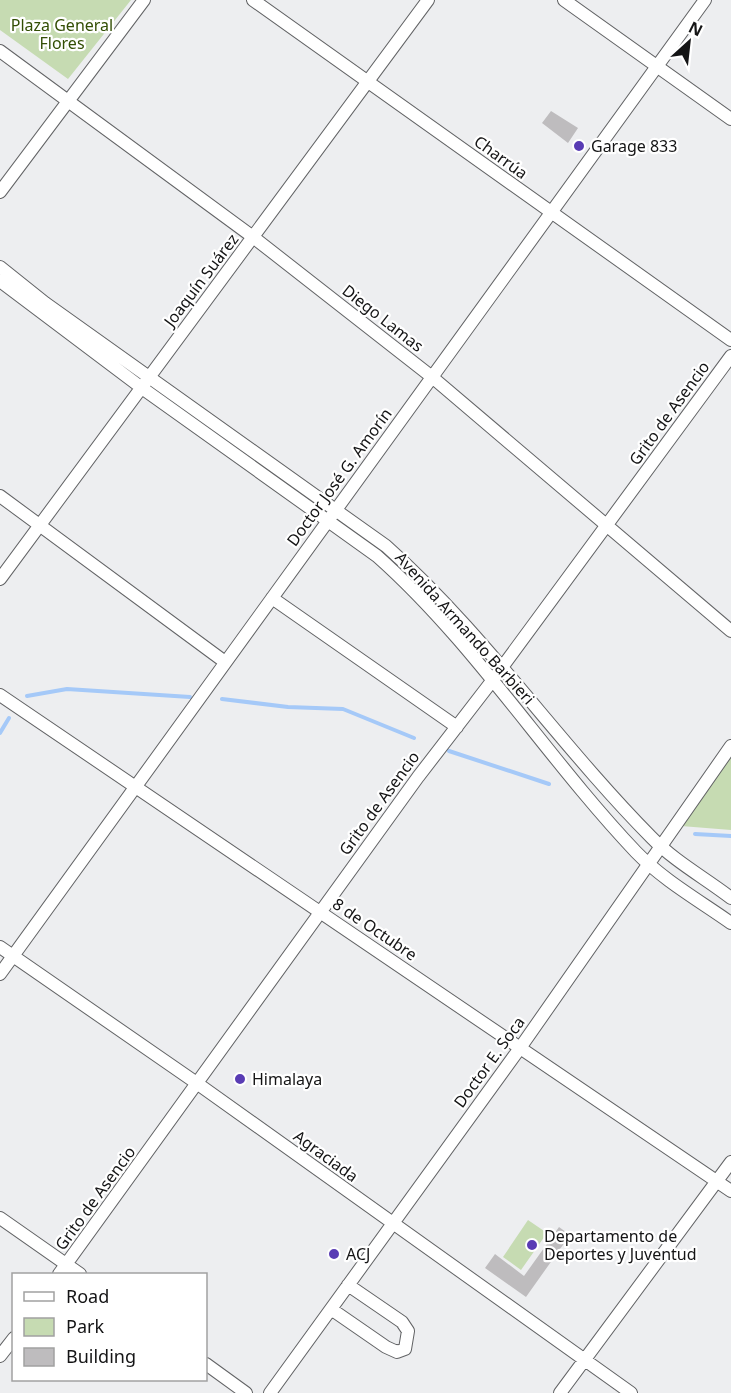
<svg xmlns="http://www.w3.org/2000/svg" width="731" height="1393" font-family="'Noto Sans',sans-serif">
  <style>
    .green { fill: #c6dbb2 }
    .lines { fill: none; stroke-linecap: round; stroke-linejoin: round }
    .stream { stroke: #a5c9f8; stroke-width: 4 }
    .building { fill: #bebcbe }
    .minor-casing { stroke: #626365; stroke-width: 14 }
    .minor { stroke: #fff; stroke-width: 12 }
    .poi-dot { fill: #593cb4; stroke: #fff; stroke-width: 2 }
    .labels { text-anchor: middle; dominant-baseline: central; stroke-width: 4.5; stroke-linejoin: round; paint-order: stroke }
    .park-label { font-size: 16px; fill: #324e04; stroke: #fff }
    .poi-label { font-size: 16px; fill: #141415; stroke: #fff; text-anchor: start }
    .street-label { font-size: 16px; fill: #141415; stroke: #fff }
  </style>
  <rect width="100%" height="100%" fill="#edeef0"/>
  <!-- green -->
  <path class="green" d="M0 0H131L68 79 0 30Z
    M731 756V830L681 826Z
    M528 1220 547 1233 521 1270 503 1257Z"/>
  <g class="lines">
    <!-- stream -->
    <path class="stream" d="M27 696 67 689 190 697
      M222 699 288 707 343 709 414 738
      M0 733 9 718
      M449 751 549 784
      M695 834 731 836"/>
  </g>
  <!-- building -->
  <path class="building" d="M551 111 578 128 568 143 542 123Z
    M559 1227 570 1235 526 1297 485 1268 495 1254 524 1276Z"/>
  <g class="lines">
    <defs>
      <path id="minor" d="M253 0 731 340
        M564 0 731 119
        M0 51 253 237 432 377 731 631
        M0 192 144 0
        M0 267 45 303 386 546C484 633 559 744 651 837 674 861 705 878 731 898
        M0 281 142 388 377 556C475 643 546 757 636 852 663 880 700 901 731 923
        M0 496 225 662
        M0 579 428 0
        M272 598 457 727
        M0 695 731 1191
        M0 947 198 1084 631 1393
        M0 974 705 0
        M0 1218 80 1274
        M59 1274 418 777 492 681 731 356
        M331 1309 386 1347 397 1352 405 1349 408 1331 402 1322 348 1285
        M0 1356 14 1338
        M206 1364 246 1393
        M270 1393 520 1048 731 746
        M560 1393 731 1162"/>
    </defs>
    <!-- minor casing -->
    <use href="#minor" class="minor-casing"/>
    <!-- minor -->
    <use href="#minor" class="minor"/>
  </g>
  <!-- markers -->
  <g class="poi-dot">
    <circle cx="579" cy="146" r="6"/>
    <circle cx="240" cy="1079" r="6"/>
    <circle cx="532" cy="1245" r="6"/>
    <circle cx="334" cy="1254" r="6"/>
  </g>
  <g class="labels">
    <!-- park labels -->
    <g class="park-label">
      <text x="62" y="25">Plaza General<tspan x="62" dy="18">Flores</tspan></text>
    </g>
    <!-- poi labels -->
    <g class="poi-label">
      <text x="591" y="146">Garage 833</text>
      <text x="252" y="1079">Himalaya</text>
      <text x="544" y="1236">Departamento de<tspan x="544" dy="18">Deportes y Juventud</tspan></text>
      <text x="346" y="1254">ACJ</text>
    </g>
    <!-- street labels -->
    <g class="street-label">
      <text transform="translate(501 157) rotate(36)">Charrúa</text>
      <text transform="translate(201 280) rotate(-53)">Joaquín Suárez</text>
      <text transform="translate(383 318) rotate(38)">Diego Lamas</text>
      <text transform="translate(669 413) rotate(-54)">Grito de Asencio</text>
      <text transform="translate(339 477) rotate(-54)">Doctor José G. Amorín</text>
      <text transform="translate(465 628) rotate(48)">Avenida Armando Barbieri</text>
      <text transform="translate(379 803) rotate(-54)">Grito de Asencio</text>
      <text transform="translate(375 929) rotate(34)">8 de Octubre</text>
      <text transform="translate(489 1062) rotate(-54)">Doctor E. Soca</text>
      <text transform="translate(326 1156) rotate(36)">Agraciada</text>
      <text transform="translate(95 1198) rotate(-54)">Grito de Asencio</text>
    </g>
  </g>
  <!-- legend -->
  <rect x="12" y="1273" width="195" height="108" fill="#ffffff" stroke="#a1a1a1" stroke-width="1.5"/>
  <rect x="24" y="1292" width="30" height="9" fill="#ffffff" stroke="#a1a1a1" stroke-width="1.5"/>
  <text x="66" y="1303" font-size="18" fill="#141415">Road</text>
  <rect x="24" y="1318" width="30" height="18" fill="#c6dbb2" stroke="#a1a1a1" stroke-width="1.5"/>
  <text x="66" y="1333" font-size="18" fill="#141415">Park</text>
  <rect x="24" y="1348" width="30" height="18" fill="#bebcbe" stroke="#a1a1a1" stroke-width="1.5"/>
  <text x="66" y="1363" font-size="18" fill="#141415">Building</text>
  <!-- north arrow -->
  <g transform="translate(689 42) rotate(27)" stroke="#ffffff" stroke-width="4.5" paint-order="stroke">
  <path d="M0-4.5L10 22L0 15L-10 22Z" fill="#141415"/>
  <text y="-9" font-size="16" font-weight="bold" text-anchor="middle" fill="#141415">N</text>
  </g>
</svg>
